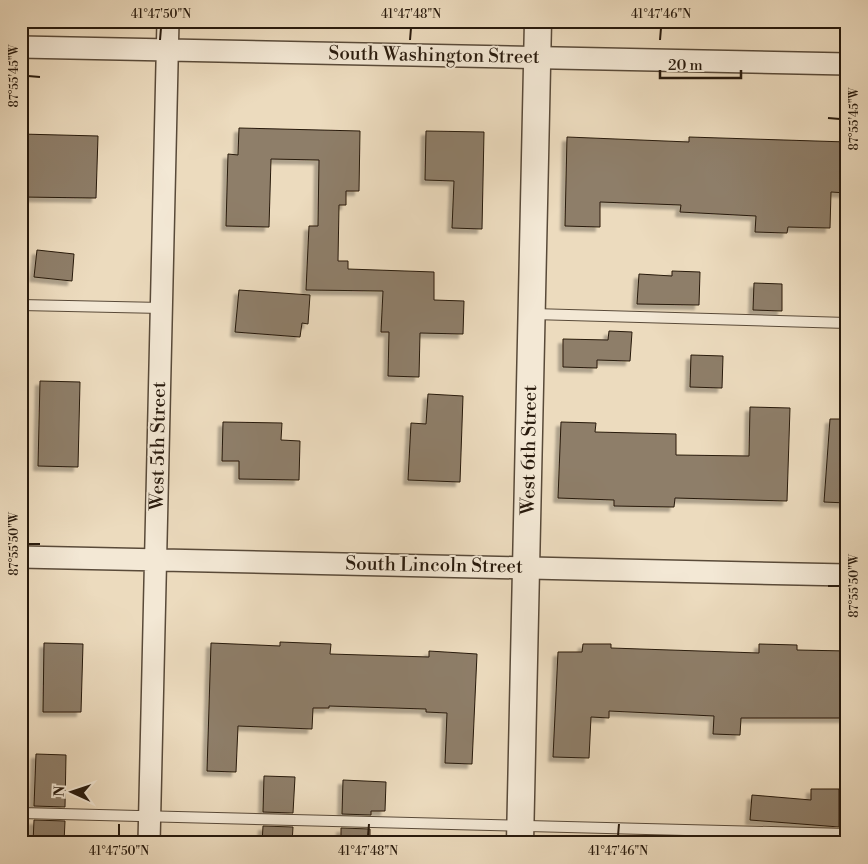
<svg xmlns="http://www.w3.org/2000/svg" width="868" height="864" font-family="'Libre Bodoni',serif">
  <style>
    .building { fill: #8e7e69; stroke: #281a0d; filter: url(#shadow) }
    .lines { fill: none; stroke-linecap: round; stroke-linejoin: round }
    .service-casing { stroke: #594a39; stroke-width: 12 }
    .minor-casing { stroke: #594a39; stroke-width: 24 }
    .tertiary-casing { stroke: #594a39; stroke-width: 29 }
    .service { stroke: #f3e8d5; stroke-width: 10 }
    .minor { stroke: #f3e8d5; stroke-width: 21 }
    .tertiary { stroke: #f3e8d5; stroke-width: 26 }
    .ticks { fill: none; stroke: #281a0d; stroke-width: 2 }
    .labels { text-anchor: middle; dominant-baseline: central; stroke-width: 4; stroke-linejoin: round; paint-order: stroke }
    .street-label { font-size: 19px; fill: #281a0d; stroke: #f3e8d5 }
    .neatline { fill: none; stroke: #281a0d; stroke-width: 2 }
    .ticks-label { font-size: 12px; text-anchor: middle; fill: #281a0d }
  </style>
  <defs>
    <filter id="shadow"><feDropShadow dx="-4.5" dy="4.5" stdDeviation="1" flood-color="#0004"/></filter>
  </defs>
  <rect width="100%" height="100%" fill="#ecdbbe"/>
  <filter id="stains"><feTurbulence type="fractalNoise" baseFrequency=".004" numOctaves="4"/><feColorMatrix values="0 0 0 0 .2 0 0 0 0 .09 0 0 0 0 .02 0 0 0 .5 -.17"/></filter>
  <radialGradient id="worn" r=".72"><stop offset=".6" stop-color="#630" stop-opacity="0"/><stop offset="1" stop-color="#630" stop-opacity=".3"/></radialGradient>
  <!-- building -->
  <path class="building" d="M239 128 360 131 359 191H346V205H339L338 261H348V269L434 272V300L464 301 463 334 420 333 419 377 388 376 389 332H381L383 291 306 290 309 226H318L319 160 271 159 269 227 226 226 228 154 238 155Z
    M426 131 484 132 482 229 452 228 454 181 425 180Z
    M21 134 98 136 96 198 21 197Z
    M567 137 689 142V137L847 142V193L831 192 830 228 788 227 787 233 755 232 756 216 680 212 681 205 600 202V227L565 226Z
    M37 250 74 254 72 281 34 277Z
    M672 271 700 272 699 305 637 304 639 274 672 276Z
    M754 283 782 284V311L753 310Z
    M239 290 310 295 308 324 302 323 300 337 235 332Z
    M609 331 632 332 630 361 597 360V368L563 367V339L608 340Z
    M691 355 723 356 722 388 690 387Z
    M40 381 80 382 78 467 38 466Z
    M428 394 463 396 460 482 408 480 411 423 426 424Z
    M750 407 790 408 787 501 675 498 674 507 614 506V500L558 498 561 422 596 423 595 432 676 434V455L749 456Z
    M830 419H847V503L824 502Z
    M223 422 282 423 281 440 300 441 299 480 239 479V461H222Z
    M280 642 331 644 330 654 429 657V651L477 654 472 764 445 763 447 713 426 712V709L329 706V708H313L312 729 238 726 236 772 207 771 211 643 280 646Z
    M44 643 83 644 81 712H43Z
    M583 644H611V648L759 653V644L797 645V650L847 651V718H741L740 735 713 734 714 716 609 711V718L591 717 589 758 553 757 558 652H582Z
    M36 754 66 755 65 807 34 806Z
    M264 776 295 777 293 813 263 812Z
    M343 780 386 782 385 811H371V815L342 814Z
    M811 789H839V827L750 820 752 795 811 800Z
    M34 820 65 821 64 843H33Z
    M263 826 293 827 292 843H262Z
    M341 828 370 829V843H341Z"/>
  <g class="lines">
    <defs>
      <path id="service" d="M21 305 162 308
        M533 314 847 323
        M21 813 847 834"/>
      <path id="minor" d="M21 47 847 64
        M21 557 847 575
        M149 843 168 21"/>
      <path id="tertiary" d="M520 843 538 21"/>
    </defs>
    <!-- service casing -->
    <use href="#service" class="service-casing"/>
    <!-- minor casing -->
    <use href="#minor" class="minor-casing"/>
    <!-- tertiary casing -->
    <use href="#tertiary" class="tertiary-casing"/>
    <!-- service -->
    <use href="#service" class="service"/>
    <!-- minor -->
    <use href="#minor" class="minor"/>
    <!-- tertiary -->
    <use href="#tertiary" class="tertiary"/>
  </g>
  <!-- ticks -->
  <path class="ticks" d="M160 40 161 28M410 40 411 28M660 40 661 28M28 76 40 77M828 118 840 119M28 544H40M828 586H840M119 836V824M368 836 369 824M618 836 619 824"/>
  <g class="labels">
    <!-- street labels -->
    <g class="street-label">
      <text transform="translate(434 55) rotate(1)">South Washington Street</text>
      <text transform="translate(158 446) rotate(-89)">West 5th Street</text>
      <text transform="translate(529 450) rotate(-89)">West 6th Street</text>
      <text transform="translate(434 565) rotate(1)">South Lincoln Street</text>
    </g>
  </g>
  <!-- margin -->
  <rect width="868" height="864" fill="none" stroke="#ecdbbe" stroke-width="55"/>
  <!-- north arrow -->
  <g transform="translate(72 792) rotate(273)" stroke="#f3e8d5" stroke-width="4" paint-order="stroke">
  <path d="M0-4L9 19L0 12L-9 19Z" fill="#281a0d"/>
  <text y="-8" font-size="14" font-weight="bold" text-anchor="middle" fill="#281a0d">N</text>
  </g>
  <!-- scale -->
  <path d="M660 70v8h81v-8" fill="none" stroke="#281a0d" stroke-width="2.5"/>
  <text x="668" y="70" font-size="15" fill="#281a0d" stroke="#f3e8d5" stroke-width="4" paint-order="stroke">20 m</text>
  <rect x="28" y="28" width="812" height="808" class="neatline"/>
  <g class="ticks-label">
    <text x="161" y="18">41°47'50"N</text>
    <text x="411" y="18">41°47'48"N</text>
    <text x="661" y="18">41°47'46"N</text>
    <text transform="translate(14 76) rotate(-90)" y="4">87°55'45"W</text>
    <text transform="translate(854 119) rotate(-90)" y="4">87°55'45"W</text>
    <text transform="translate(14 544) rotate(-90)" y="4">87°55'50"W</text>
    <text transform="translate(854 586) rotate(-90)" y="4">87°55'50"W</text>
    <text x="119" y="855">41°47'50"N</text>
    <text x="368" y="855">41°47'48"N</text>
    <text x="618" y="855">41°47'46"N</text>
  </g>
  <rect width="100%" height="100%" filter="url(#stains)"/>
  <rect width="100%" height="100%" fill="url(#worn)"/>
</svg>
